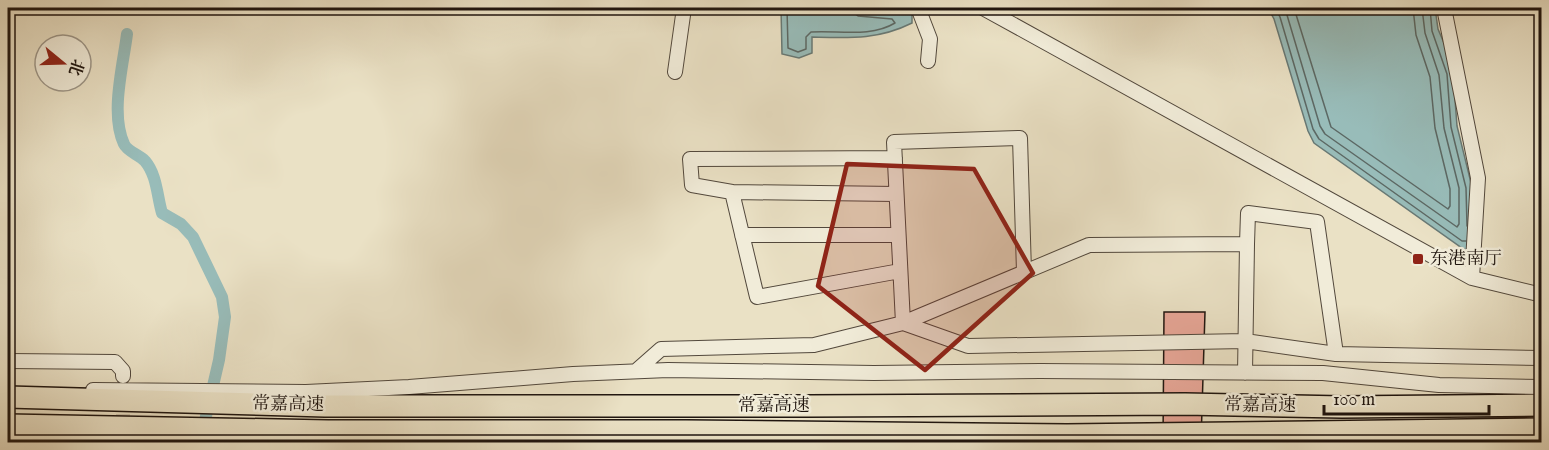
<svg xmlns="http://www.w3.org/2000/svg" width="1549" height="450" font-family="'IM FELL English','Noto Serif SC',serif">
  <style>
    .water { fill: #98bcb9; stroke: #687975; stroke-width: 1.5 }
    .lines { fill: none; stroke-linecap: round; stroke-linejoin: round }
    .shore { stroke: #5c6864; stroke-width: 1.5 }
    .canal { stroke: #98bcb9; stroke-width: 12 }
    .building { fill: #e7a697; stroke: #1f150f; stroke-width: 1.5 }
    .minor-tunnel { stroke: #ccc2aa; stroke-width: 14; stroke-dasharray: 14 7; stroke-linecap: butt }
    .minor-casing { stroke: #52483c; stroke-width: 16 }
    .highway-casing { stroke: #1f150f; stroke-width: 24 }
    .minor { stroke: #f1ecd9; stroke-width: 14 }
    .highway { stroke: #eae1c5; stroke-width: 21 }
    .marked { fill: #8f2418; fill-opacity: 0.2; stroke: #8f2418; stroke-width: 4.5; stroke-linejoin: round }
    .poi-dot { fill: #8f2418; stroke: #f1ecd9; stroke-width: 2 }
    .labels { text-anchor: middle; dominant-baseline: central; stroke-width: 5; stroke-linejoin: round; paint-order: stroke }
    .poi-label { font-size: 18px; fill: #1f150f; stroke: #f1ecd9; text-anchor: start }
    .street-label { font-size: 18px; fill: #1f150f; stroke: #f1ecd9 }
  </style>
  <rect width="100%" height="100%" fill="#eae1c5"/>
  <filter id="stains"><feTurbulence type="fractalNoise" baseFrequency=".00333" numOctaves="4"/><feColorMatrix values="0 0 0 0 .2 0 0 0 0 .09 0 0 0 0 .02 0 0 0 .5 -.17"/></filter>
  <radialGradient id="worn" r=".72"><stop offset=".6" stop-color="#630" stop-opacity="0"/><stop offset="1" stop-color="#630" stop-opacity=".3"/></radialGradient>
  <!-- water -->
  <path class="water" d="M781 8H811L813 11 851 10 891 13H912V23C878 40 849 38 812 37V53L799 58 782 54Z
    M1268 8H1435L1438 29 1447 50 1453 73 1457 126 1472 187 1468 251 1462 248 1314 143 1308 131 1274 19Z"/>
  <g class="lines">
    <!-- shore -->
    <path class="shore" d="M787 8 788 48 798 52 806 49V37L811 32C838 30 870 38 895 23L892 19 858 16 854 13V8
      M1275 8 1280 17 1313 129 1319 139 1462 241H1466
      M1283 8 1287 15 1320 126 1325 134 1457 227 1459 224V188L1444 128 1439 75 1425 33 1422 8
      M1294 8 1331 127 1448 209 1450 206V189L1435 128 1430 77 1416 35 1413 8
      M1430 8 1432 31 1447 74 1451 127 1466 188 1467 226"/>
    <!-- canal -->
    <path class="canal" d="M127 34C123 66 110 114 124 144 127 151 139 155 145 161 157 175 157 196 162 213L181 224 193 237 222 297 225 317 219 360 200 442"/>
  </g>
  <!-- building -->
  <path class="building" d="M1164 312H1205L1201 442H1163Z"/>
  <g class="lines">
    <!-- minor-tunnel -->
    <path class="minor-tunnel" d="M123 393V442"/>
    <defs>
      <path id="minor" d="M920 8V13L930 39 928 61
        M983 8 1472 278 1542 295
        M1444 8 1478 178 1472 278
        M675 72 684 8
        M895 158 690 159 692 185 732 192 757 297 900 271
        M732 192 896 194
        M742 235H898
        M1247 244 1248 213 1317 222 1336 354
        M1024 272 1020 138 894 142 903 323 968 346 1245 341 1336 354 1542 358
        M8 361 115 362 123 371V376
        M636 371 661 349 814 345 903 323 1089 245 1247 244 1245 373
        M93 390 306 392 409 387 573 374 668 370 874 373 1040 371 1323 373 1439 385 1542 387
        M375 441 411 442"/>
      <path id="highway" d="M8 397 325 406H808L1185 404 1342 407 1542 405
        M8 425 328 431H686L1067 435 1542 429"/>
    </defs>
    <!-- minor casing -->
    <use href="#minor" class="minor-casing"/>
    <!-- highway casing -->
    <use href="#highway" class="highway-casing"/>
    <!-- minor -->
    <use href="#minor" class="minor"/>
    <!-- highway -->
    <use href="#highway" class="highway"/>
  </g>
  <!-- marked area -->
  <path class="marked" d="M847 164 974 169 1033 273 925 370 818 286Z"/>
  <!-- markers -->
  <rect class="poi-dot" x="1412" y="253" width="12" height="12" rx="3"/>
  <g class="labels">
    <!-- poi labels -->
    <g class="poi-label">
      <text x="1430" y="259">东港南厅</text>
    </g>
    <!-- street labels -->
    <g class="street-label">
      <text transform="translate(288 405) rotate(1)">常嘉高速</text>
      <text x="774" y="406">常嘉高速</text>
      <text transform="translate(1260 406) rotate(1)">常嘉高速</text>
    </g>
  </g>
  <!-- margin -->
  <rect width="1549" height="450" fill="none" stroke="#eae1c5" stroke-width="30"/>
  <rect x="9" y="9" width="1531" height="432" fill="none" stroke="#1f150f" stroke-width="3"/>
  <rect x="15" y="15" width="1519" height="420" fill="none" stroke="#1f150f" stroke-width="1.5"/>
  <!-- north arrow -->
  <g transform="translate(63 63) rotate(109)"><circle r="28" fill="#f1ecd9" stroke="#9d9688" stroke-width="1.5"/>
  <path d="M0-4.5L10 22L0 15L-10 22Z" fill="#8f2418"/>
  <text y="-9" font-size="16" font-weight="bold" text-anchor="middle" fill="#1f150f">北</text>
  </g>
  <!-- scale -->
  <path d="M1324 405v9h165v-9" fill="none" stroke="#1f150f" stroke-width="3"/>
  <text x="1333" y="405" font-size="18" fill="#1f150f" stroke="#f1ecd9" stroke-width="4.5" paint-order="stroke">100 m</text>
  <rect width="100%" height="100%" filter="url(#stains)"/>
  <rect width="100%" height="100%" fill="url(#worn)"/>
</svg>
